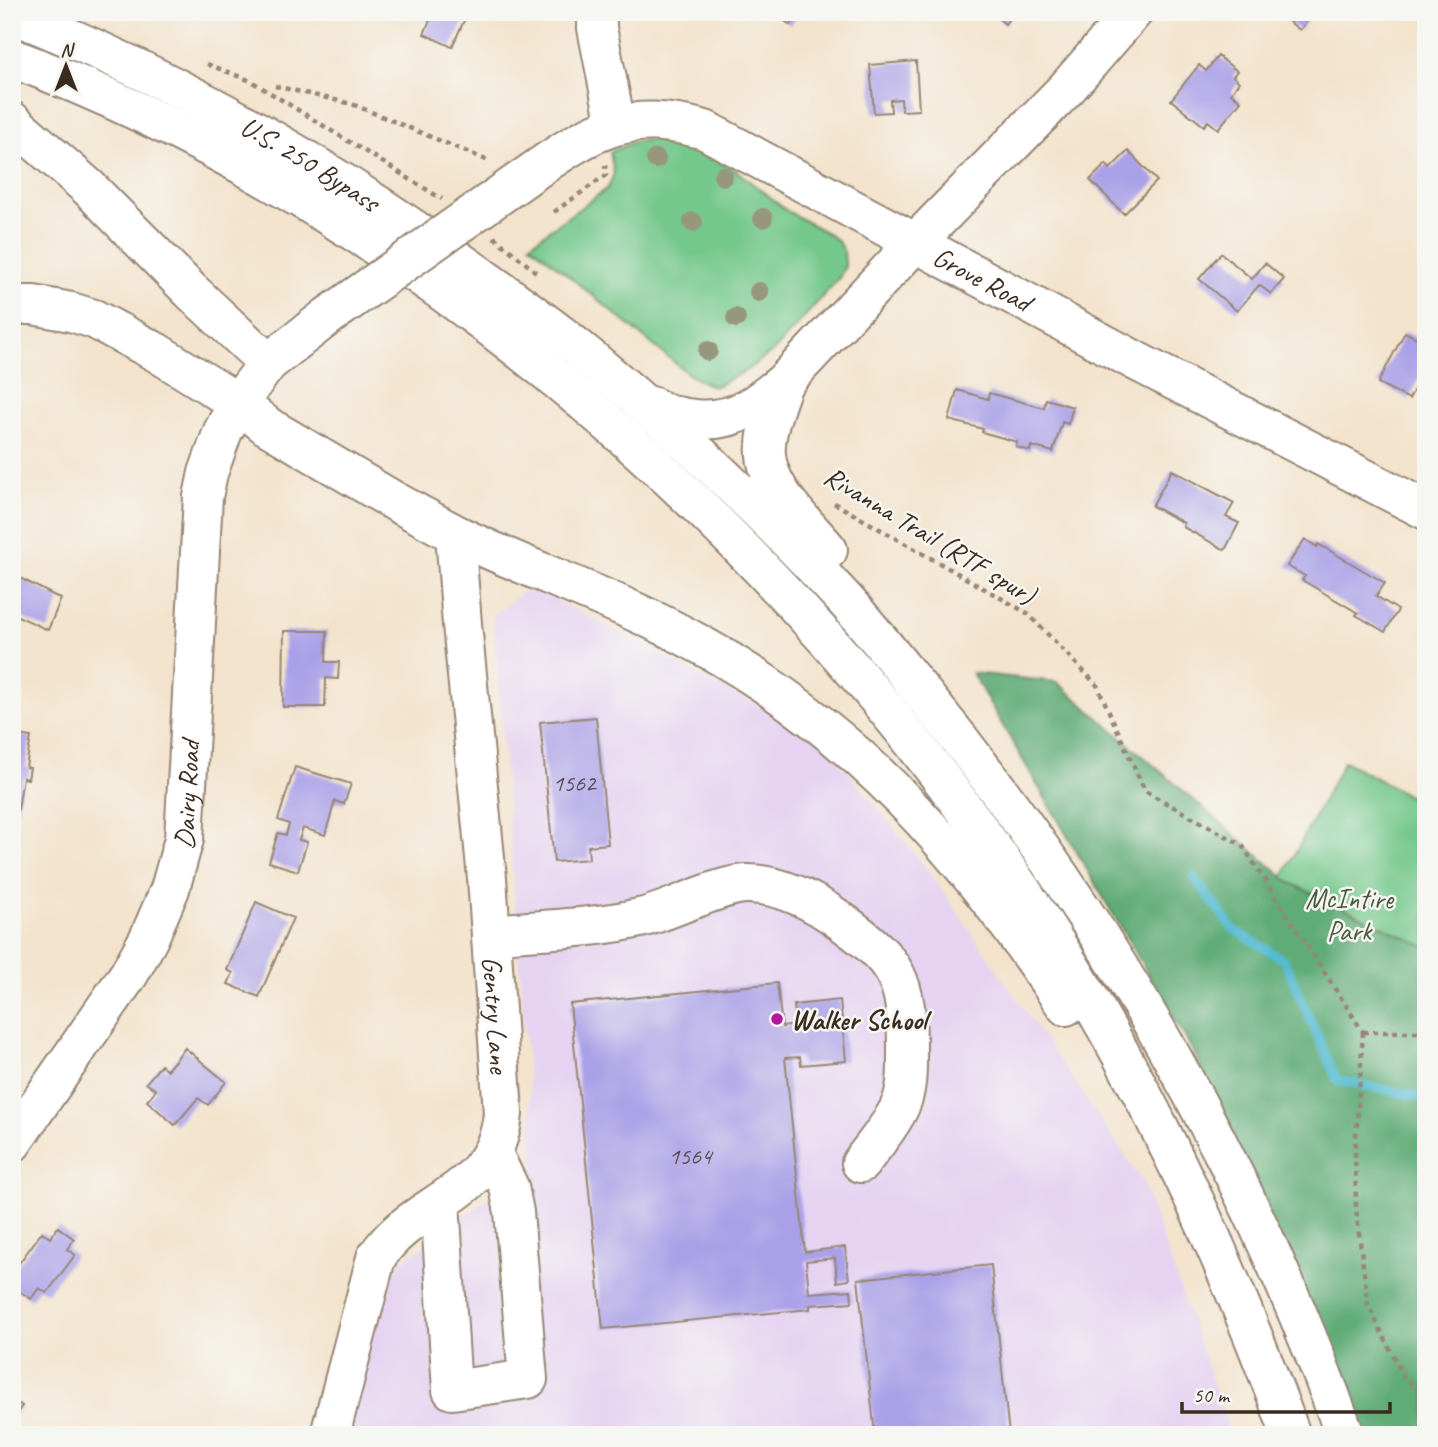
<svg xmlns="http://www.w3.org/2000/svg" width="1438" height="1447" font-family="Caveat,sans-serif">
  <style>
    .built { fill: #e5d3f1 }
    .green { fill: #75c88b; stroke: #587954; stroke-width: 2 }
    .forest { fill: #60ac77; stroke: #4e6b4a; stroke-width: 2 }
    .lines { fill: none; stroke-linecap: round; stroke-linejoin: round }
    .stream { stroke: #55bbd3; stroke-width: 9 }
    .building { fill: #aaa0e7 }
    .minor-casing { stroke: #978675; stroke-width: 42 }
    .highway-casing { stroke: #978675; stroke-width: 42 }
    .path { stroke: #978675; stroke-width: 4.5; stroke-dasharray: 5 5; stroke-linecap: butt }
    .minor { stroke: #fff; stroke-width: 38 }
    .highway { stroke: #fff; stroke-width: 38 }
    .minor-bridge-casing { stroke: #978675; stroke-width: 42; stroke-linecap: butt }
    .minor-bridge { stroke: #fff; stroke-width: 38 }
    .tree { fill: #97977e }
    .poi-dot { fill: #b5179e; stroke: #f6f6f2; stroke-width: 2.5 }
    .labels { text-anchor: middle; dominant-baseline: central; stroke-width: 5; stroke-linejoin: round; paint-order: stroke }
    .number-label { font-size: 24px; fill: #574850 }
    .street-label { font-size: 28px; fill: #3b2a1e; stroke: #f6f6f2 }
    .park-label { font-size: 28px; fill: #4c593f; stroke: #f6f6f2 }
    .poi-label { font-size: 28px; font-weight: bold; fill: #3b2a1e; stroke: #f6f6f2; text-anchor: start }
  </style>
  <rect width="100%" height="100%" fill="#f6f6f2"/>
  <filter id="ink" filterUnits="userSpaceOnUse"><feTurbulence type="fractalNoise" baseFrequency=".0143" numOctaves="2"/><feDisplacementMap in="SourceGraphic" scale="14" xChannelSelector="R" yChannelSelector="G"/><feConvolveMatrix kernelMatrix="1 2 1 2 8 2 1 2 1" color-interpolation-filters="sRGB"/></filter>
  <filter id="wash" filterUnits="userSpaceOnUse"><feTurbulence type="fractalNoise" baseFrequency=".00686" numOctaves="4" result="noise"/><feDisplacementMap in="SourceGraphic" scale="28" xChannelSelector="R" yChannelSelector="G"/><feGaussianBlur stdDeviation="1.57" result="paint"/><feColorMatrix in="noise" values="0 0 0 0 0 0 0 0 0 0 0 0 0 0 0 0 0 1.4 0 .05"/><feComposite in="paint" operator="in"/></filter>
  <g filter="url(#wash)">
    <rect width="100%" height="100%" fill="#f3e3cc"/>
    <!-- built -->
    <path class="built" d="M524 591H539L820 738 931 874 1143 1182 1231 1435H347L390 1270 535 1164 493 615Z"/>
    <!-- green -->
    <path class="green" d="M666 139 733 168 787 211 829 234 838 242 844 252 845 266 839 278 775 350 744 372 714 387 692 377 530 244 608 188 614 174 610 152 636 141Z
      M1344 761 1426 805V1435L1261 918Z"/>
    <!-- forest -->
    <path class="forest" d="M972 673 1057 682 1290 883 1426 947V1435H1339L1196 1056Z"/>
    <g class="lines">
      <!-- stream -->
      <path class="stream" d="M1194 877 1233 929 1284 960 1337 1080 1426 1098"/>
    </g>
    <g id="blocks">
      <!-- building -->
      <path class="building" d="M423 12H468L452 47 424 34 430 20 422 16Z
        M774 12H801L790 25Z
        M991 12H1020L1017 17 1013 14 1005 24Z
        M1276 12H1314L1300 30Z
        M1218 56 1237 71 1233 76 1239 82 1231 93 1241 101 1218 129 1208 121 1204 126 1171 100 1199 65 1206 71Z
        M916 61 919 110 902 111 901 99 890 100 891 112 874 113 870 65Z
        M1128 151 1157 181 1124 214 1090 180 1106 164 1110 169Z
        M1221 253 1252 279 1265 263 1284 279 1271 294 1259 285 1237 311 1199 279Z
        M1405 332 1426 343V378L1421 376 1409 399 1378 383Z
        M957 390 988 399 989 393 1044 408 1046 399 1073 407 1068 424 1062 422 1053 452 1031 446 1030 451 1016 447 1017 442 982 432 983 429 949 420Z
        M1172 470 1234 503 1226 517 1239 523 1225 550 1183 527 1184 523 1152 506Z
        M1305 539 1317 547 1318 544 1385 583 1376 596 1398 610 1385 632 1356 615 1358 613 1302 580 1305 576 1287 566Z
        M12 574 61 599 48 630 18 616 15 623 12 622Z
        M284 631H327L326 662H339L338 679 326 678 325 707H283Z
        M596 717 608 844 588 846 589 859 554 862 540 722Z
        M12 734 31 737 26 767 30 768 28 779 23 778 18 809 12 808Z
        M295 767 351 784 344 804 335 801 325 835 303 828 299 840 307 842 298 871 269 862 278 833 286 835 289 824 278 820Z
        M256 902 293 918 259 997 228 984 233 973 227 970Z
        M777 983 782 1027 796 1025 794 1005 840 1000 846 1061 801 1065 800 1057 785 1058 805 1252 845 1247 849 1280 837 1282 835 1258 806 1261 809 1293 851 1290 852 1302 810 1305V1309L603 1329 570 1004Z
        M185 1048 226 1082 208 1105 198 1098 175 1125 147 1101 156 1090 146 1083 161 1065 167 1070Z
        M58 1227 74 1239 67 1249 75 1255 47 1293 39 1288 31 1299 12 1286V1273L42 1232 50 1238Z
        M991 1265 1009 1435H875L858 1279Z
        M12 1399 22 1406 12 1419Z"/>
    </g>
  </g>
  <g filter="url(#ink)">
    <use href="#blocks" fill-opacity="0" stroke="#978675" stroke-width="2"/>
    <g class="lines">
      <defs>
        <g id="minor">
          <path d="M597 12V28L616 125"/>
          <path id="s1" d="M534 171C596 128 628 109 705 130L1136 361 1426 510"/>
          <path id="s2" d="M12 305H33L71 312 94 319 156 352 238 403 267 426 396 502 455 534 462 624 487 878 503 1113C496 1197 414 1198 376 1258L330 1435"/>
          <path d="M783 383 915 243 1067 88 1133 12"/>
          <path d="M491 934C541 929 594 929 644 917 672 910 723 883 749 884 783 885 815 902 841 921 898 962 907 980 907 1049 907 1067 908 1088 900 1106 891 1126 874 1145 861 1163"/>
          <path id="s3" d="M12 1143 129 974 149 938 170 889 184 839 203 497 208 473 223 431 238 403 268 363 327 317"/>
          <path d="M440 1202 452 1390 528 1379 514 1212 509 1187 493 1154"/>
        </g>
        <g id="highway">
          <path id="s4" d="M12 14C176 78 327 165 469 268 510 297 552 326 590 358 680 433 766 514 846 601 873 631 898 663 923 694 1105 915 1248 1166 1345 1435"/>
          <path d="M12 58C421 212 790 541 1030 903 1139 1068 1223 1249 1291 1435"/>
          <path d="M12 121 88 187 191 291 268 363"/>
          <path d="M783 383C777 402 767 424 766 445 762 485 804 521 828 550"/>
          <path d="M651 406C680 422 718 425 747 409 760 402 772 391 783 383"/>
          <path d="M455 534C536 573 623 601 701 645 820 710 921 807 1002 916 1024 945 1045 976 1066 1006"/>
        </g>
      </defs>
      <!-- minor casing -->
      <use href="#minor" class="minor-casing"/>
      <!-- highway casing -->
      <use href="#highway" class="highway-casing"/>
      <!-- path -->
      <path class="path" d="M207 64 251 81 442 199
        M275 86 352 104 491 162
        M554 212 606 175 605 165
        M494 237 536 272
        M834 503 1027 613 1097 685 1145 791 1242 845 1363 1032
        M1363 1032 1355 1151 1356 1209 1368 1305 1404 1377 1426 1395
        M1363 1032H1426"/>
      <!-- minor -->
      <use href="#minor" class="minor"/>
      <!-- highway -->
      <use href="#highway" class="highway"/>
      <defs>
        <path id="minor-bridge" d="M327 317 534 171"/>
      </defs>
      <!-- minor-bridge casing -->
      <use href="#minor-bridge" class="minor-bridge-casing"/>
      <!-- minor-bridge -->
      <use href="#minor-bridge" class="minor-bridge"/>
    </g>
    <!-- trees -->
    <g class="tree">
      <circle cx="656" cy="159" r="10"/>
      <circle cx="723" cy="176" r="10"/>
      <circle cx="763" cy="218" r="10"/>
      <circle cx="693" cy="222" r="10"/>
      <circle cx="759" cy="292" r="10"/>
      <circle cx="736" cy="318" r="10"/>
      <circle cx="708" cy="351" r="10"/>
    </g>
  </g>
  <!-- markers -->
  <circle class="poi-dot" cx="777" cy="1019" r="7"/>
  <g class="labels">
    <!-- number labels -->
    <g class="number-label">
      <text x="574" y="783">1562</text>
      <text x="690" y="1156">1564</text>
    </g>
    <!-- street labels -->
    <g class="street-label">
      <text stroke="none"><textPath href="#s4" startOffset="334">U.S. 250 Bypass</textPath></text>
      <text stroke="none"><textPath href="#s1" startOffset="499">Grove Road</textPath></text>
      <text transform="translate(930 535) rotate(31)">Rivanna Trail (RTF spur)</text>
      <text stroke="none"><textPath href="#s3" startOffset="397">Dairy Road</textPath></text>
      <text stroke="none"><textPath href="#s2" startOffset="987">Gentry Lane</textPath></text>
    </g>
    <!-- park labels -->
    <g class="park-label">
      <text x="1349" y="898">McIntire<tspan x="1349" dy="32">Park</tspan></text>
    </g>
    <!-- poi labels -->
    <g class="poi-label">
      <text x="791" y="1019">Walker School</text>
    </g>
  </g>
  <!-- margin -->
  <rect width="1438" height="1447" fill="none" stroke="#f6f6f2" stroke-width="42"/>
  <!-- north arrow -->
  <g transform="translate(66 66)" stroke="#f6f6f2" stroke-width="5" paint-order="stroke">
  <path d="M0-5L12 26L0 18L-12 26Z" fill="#3b2a1e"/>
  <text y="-10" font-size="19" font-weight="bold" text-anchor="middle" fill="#3b2a1e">N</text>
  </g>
  <!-- scale -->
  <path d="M1182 1402v10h208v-10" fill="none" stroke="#3b2a1e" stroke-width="3.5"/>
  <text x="1193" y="1402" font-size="21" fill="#3b2a1e" stroke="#f6f6f2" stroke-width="5" paint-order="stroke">50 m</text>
</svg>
